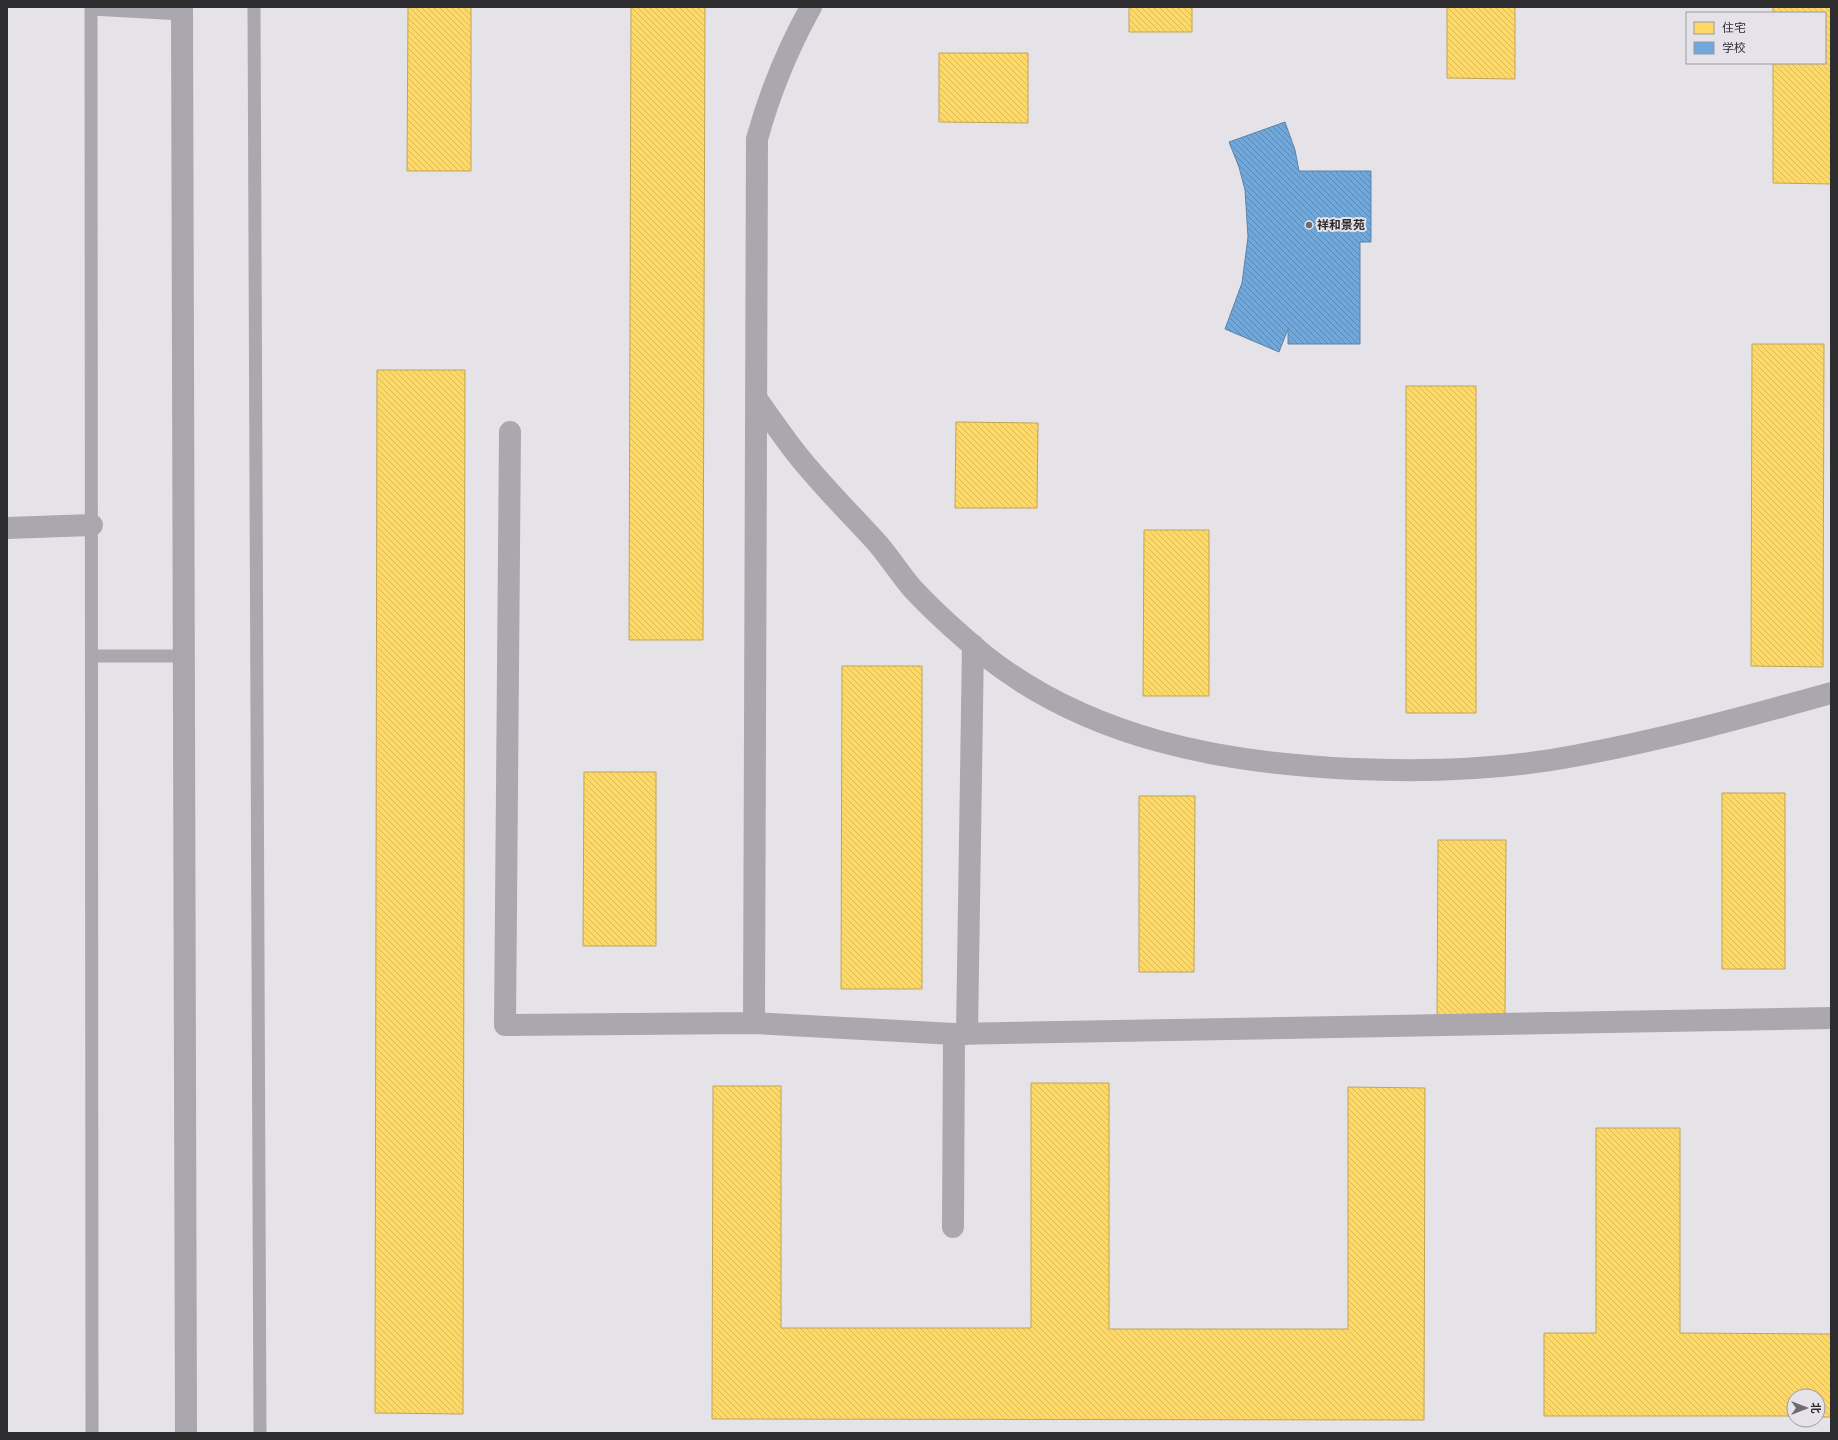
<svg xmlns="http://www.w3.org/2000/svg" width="1838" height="1440" font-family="Figtree,'Noto Sans SC',sans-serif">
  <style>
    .homes { fill: url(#homes-back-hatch); stroke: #c0a556 }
    .schools { fill: url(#schools-back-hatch); stroke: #5b83a8 }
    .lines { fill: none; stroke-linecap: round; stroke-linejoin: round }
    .lane { stroke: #aba7af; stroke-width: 13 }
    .street { stroke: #aba7af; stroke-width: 22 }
    .secondary { stroke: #aaa6ae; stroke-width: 22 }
    .poi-dot { fill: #6e6c70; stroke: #e6e2e9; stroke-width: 1.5 }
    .labels { text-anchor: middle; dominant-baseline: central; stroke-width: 4; stroke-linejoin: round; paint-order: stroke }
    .poi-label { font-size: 12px; font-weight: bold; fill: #2d2c2f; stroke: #e6e2e9; text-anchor: start }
  </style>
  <defs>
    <pattern id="homes-back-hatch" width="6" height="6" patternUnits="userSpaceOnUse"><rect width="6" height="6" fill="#ffd966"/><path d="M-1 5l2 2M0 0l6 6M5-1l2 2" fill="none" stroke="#dbba59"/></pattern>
    <pattern id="schools-back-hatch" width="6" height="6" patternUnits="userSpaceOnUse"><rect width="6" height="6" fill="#6fa8dc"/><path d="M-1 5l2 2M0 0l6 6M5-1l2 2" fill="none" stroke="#5c89b3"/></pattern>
  </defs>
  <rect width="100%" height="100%" fill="#e6e3e8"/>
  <!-- homes -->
  <path class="homes" d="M408 7H471V171H407Z
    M631 7H705L703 640H629Z
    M1129 7H1192V32H1129Z
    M1447 7H1515V79L1447 78Z
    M1773 7H1831V184L1773 183V63H1825V13H1773Z
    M939 53H1028V123L939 122Z
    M1752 344H1824L1823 667 1751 666Z
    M377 370H465L463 1414 375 1413Z
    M1406 386H1476V713H1406Z
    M956 422 1038 423 1037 508H955Z
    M1144 530H1209V696H1143Z
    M842 666H922V989H841Z
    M584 772H656V946H583Z
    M1722 793H1785V969H1722Z
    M1139 796H1195L1194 972H1139Z
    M1438 840H1506L1505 1018H1437Z
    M1031 1083H1109V1329H1348V1087L1425 1088 1424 1420 712 1419 713 1086H781V1328H1031Z
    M1596 1128H1680V1333L1831 1334V1417H1818V1396H1794V1416H1544V1333H1596Z"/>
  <!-- schools -->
  <path class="schools" d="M1285 122 1295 150 1299 171H1371V242H1360V344H1288V329L1279 352 1225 329 1242 283 1248 237 1245 190 1239 167 1229 142Z"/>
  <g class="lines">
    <!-- lane -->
    <path class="lane" d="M91 7 92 1433
      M254 7 260 1433
      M91 9 182 14
      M92 656H184"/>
    <!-- street -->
    <path class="street" d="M756 398C769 416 782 435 796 453 821 485 851 514 878 544 890 558 900 574 912 588 934 612 959 634 984 655 1090 739 1222 763 1354 769 1427 772 1502 770 1574 756 1661 740 1746 717 1831 693
      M510 432 505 1025 754 1023 954 1034 1831 1018
      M7 528 92 525
      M754 1023 757 139C770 92 787 50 811 7
      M967 1034 973 645
      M953 1227 954 1034"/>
    <!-- secondary -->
    <path class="secondary" d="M182 7 186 1433"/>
  </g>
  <!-- markers -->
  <circle class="poi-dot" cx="1309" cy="225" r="4"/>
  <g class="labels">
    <!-- poi labels -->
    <g class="poi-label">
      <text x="1317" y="225">祥和景苑</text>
    </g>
  </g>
  <!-- border -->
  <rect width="1838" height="1440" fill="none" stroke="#2d2c2f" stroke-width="16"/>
  <!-- legend -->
  <rect x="1686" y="12" width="140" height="52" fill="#e6e2e9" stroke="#9c999f"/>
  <rect x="1694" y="22" width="20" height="12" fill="#ffd966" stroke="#9c999f"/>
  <text x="1722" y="32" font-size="12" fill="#2d2c2f">住宅</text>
  <rect x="1694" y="42" width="20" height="12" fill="#6fa8dc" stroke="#9c999f"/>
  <text x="1722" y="52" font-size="12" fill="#2d2c2f">学校</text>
  <!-- north arrow -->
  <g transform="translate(1806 1408) rotate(90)"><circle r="19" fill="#e6e2e9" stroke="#9c999f"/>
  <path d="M0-3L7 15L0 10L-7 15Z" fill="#6e6c70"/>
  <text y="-6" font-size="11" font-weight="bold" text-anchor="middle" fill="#2d2c2f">北</text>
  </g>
</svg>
